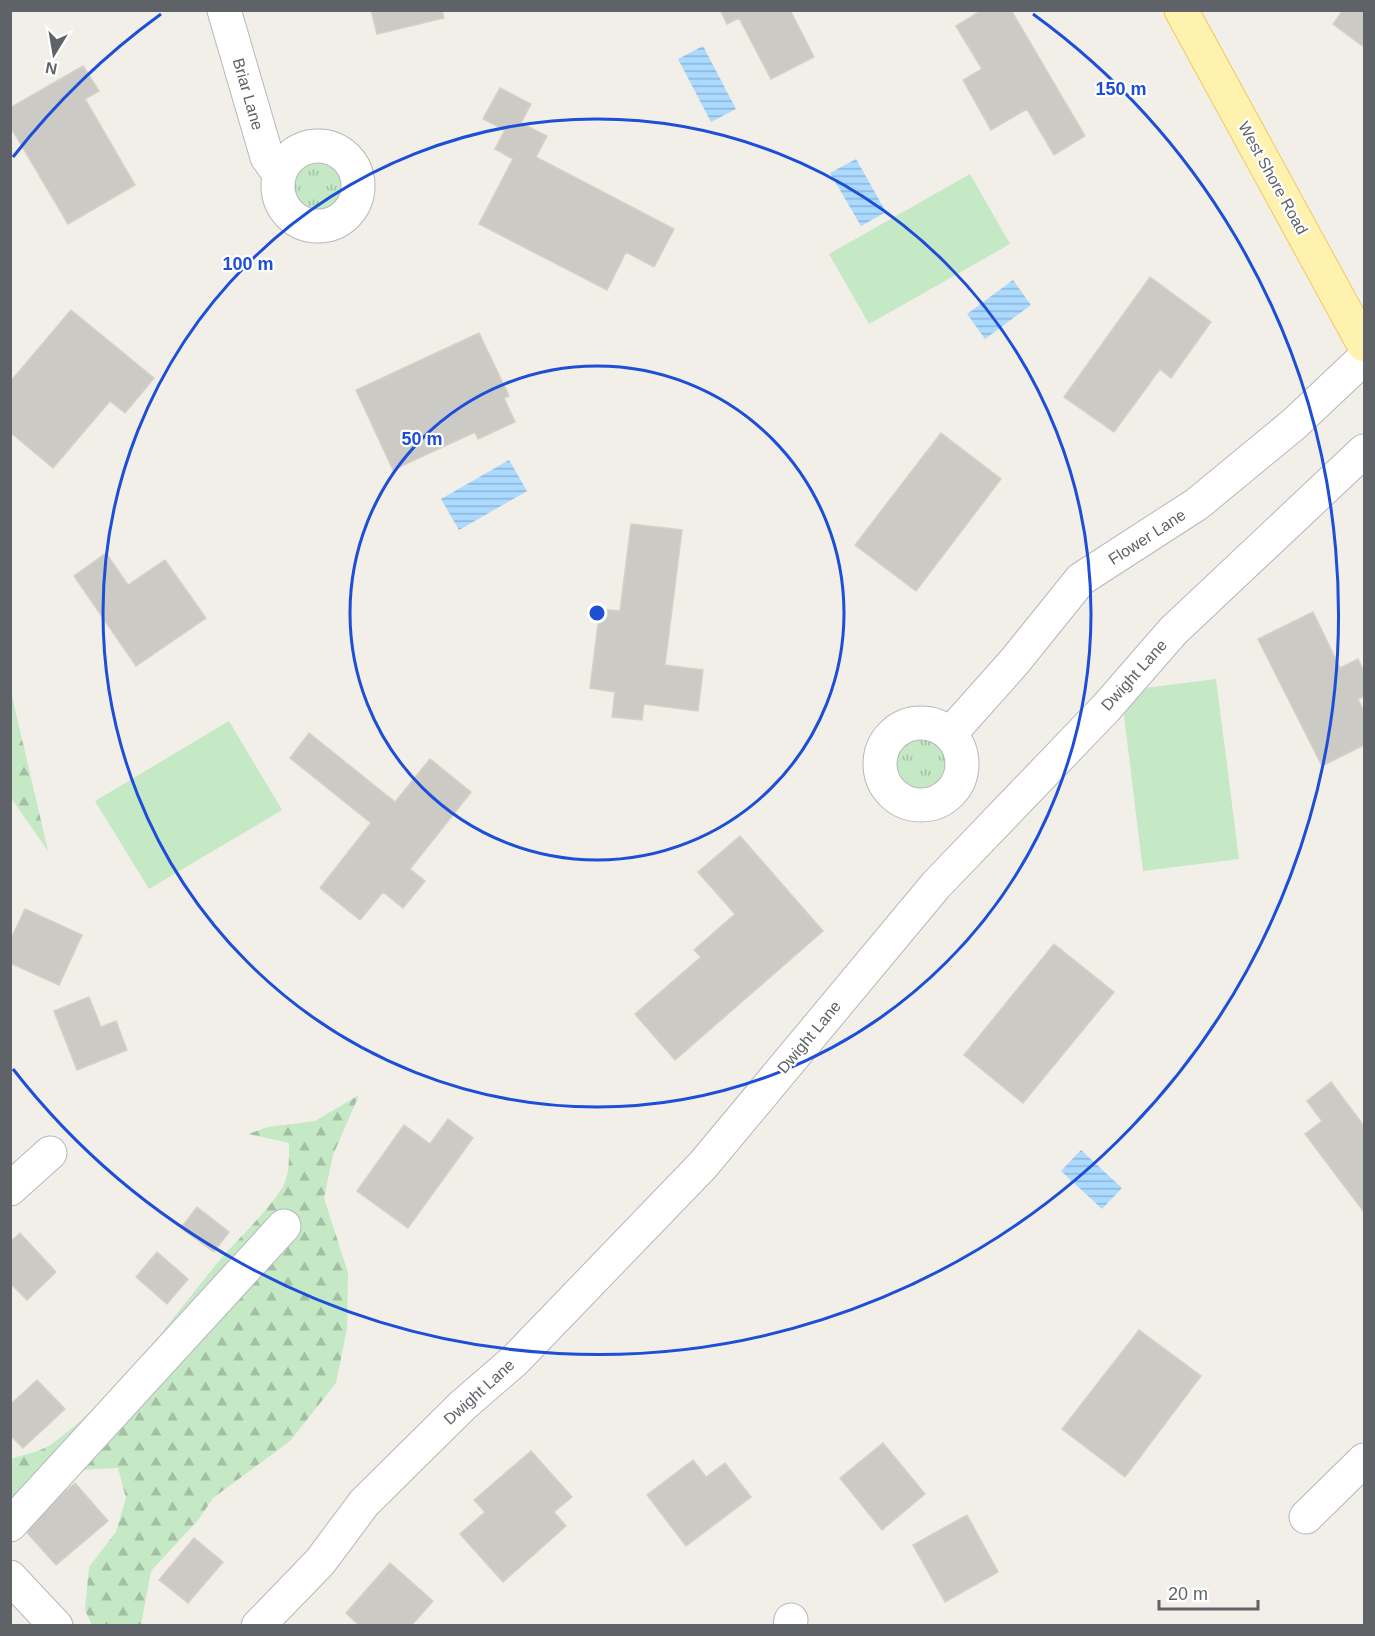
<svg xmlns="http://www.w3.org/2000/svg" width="1375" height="1636" font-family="Helvetica,sans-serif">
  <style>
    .grass { fill: url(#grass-tufts) }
    .forest { fill: url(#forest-firs) }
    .pitch { fill: #c5e8c5 }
    .water { fill: url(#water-rules) }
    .building { fill: #cccac5; stroke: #d6d1c6; stroke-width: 1.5 }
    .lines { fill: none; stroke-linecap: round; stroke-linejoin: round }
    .minor-casing { stroke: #b5b8bc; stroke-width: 35 }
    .major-casing { stroke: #f2c960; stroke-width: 35 }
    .minor { stroke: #fff; stroke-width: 33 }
    .major { stroke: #fff2af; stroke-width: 33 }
    .ring { fill: none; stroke: #1d4ed8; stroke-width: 3 }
    .labels { text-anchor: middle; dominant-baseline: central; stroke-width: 4.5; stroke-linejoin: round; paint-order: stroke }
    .street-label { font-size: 16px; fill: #5f6368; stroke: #fff }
    .centre { fill: #1d4ed8; stroke: #fff; stroke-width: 3 }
    .ring-label { font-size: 18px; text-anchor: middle; font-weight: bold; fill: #1d4ed8; stroke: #fff; stroke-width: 4.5; stroke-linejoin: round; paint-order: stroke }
  </style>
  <defs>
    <pattern id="grass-tufts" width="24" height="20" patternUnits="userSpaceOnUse" patternTransform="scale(1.5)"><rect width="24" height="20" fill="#c5e8c5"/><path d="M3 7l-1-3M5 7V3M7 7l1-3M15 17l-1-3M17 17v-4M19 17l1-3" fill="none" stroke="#a3c0a4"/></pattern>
    <pattern id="forest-firs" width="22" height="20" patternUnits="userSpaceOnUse" patternTransform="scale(1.5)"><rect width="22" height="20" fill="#c5e8c5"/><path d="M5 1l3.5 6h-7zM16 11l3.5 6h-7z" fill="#a3c0a4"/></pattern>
    <pattern id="water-rules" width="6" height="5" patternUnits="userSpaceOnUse" patternTransform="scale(1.5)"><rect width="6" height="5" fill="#aadaff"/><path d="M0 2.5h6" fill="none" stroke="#8eb4d2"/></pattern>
  </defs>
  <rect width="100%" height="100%" fill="#f1efe8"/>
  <!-- grass -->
  <path class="grass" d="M287 185a30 30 0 1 1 60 0a30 30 0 1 1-60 0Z
    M891 764a31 31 0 1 1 62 0a31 31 0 1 1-62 0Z"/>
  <!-- forest -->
  <path class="forest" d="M10 692H11L48 851 11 798Z
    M359 1095 333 1155 324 1198 348 1273 347 1329 336 1383 290 1441 213 1498 199 1519 151 1571 141 1625H92L85 1610 89 1567 116 1532 126 1498 118 1468 79 1470 11 1496V1459C24 1454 42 1452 53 1443 120 1394 167 1324 219 1261 240 1236 265 1215 282 1188 290 1175 289 1158 289 1143L248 1134 268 1127 315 1121Z"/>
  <!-- pitch -->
  <path class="pitch" d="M970 174 1010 244 869 324 829 254Z
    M1216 679 1239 859 1143 871 1121 691Z
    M229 721 282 810 149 889 95 801Z"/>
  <!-- water -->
  <path class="water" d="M703 46 736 109 711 122 678 59Z
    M856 159 886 212 861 226 830 173Z
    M1013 280 1031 305 985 339 967 314Z
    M509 460 527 491 459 530 441 499Z
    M1081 1150 1122 1188 1102 1209 1061 1171Z"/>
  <!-- building -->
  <path class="building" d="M371 10H442L444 18 377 34Z
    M720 10H790L814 57 771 79 739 18 727 24Z
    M982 10H1011L1085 136 1054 155 1027 109 991 130 963 80 982 69 956 26Z
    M1343 10H1364V47L1333 24Z
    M83 66 99 91 85 99 135 185 68 224 10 126V108Z
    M500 88 531 104 521 123 547 136 536 157 674 229 654 267 626 252 607 290 479 224 513 159 495 149 505 130 483 119Z
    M1150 277 1211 322 1171 378 1160 369 1114 432 1064 397Z
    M71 310 154 378 125 413 110 401 53 468 10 432V382Z
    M479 333 509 396 504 398 515 422 478 439 475 432 393 470 356 390Z
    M941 433 1001 479 916 591 855 545Z
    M631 524 682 530 665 665 703 670 698 711 644 704 642 720 612 717 615 692 590 688 600 609 620 611Z
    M106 553 128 585 165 560 206 618 136 666 74 576Z
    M1313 612 1340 668 1358 659 1364 672V696L1358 699 1364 712V745L1322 766 1258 639Z
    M309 733 395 802 430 759 471 792 410 869 425 881 403 908 383 892 360 920 320 888 371 823 290 758Z
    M740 836 823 931 675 1060 635 1014 701 957 694 950 735 914 698 872Z
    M25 909 82 935 59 985 10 963V941Z
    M1054 944 1114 992 1023 1103 964 1055Z
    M89 997 101 1027 116 1021 127 1050 77 1070 54 1011Z
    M1331 1082 1364 1126V1212L1305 1134 1322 1121 1307 1101Z
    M448 1119 473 1138 408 1228 357 1191 404 1125 430 1144Z
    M197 1207 229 1232 214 1252 181 1228Z
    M20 1233 56 1272 27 1300 10 1283V1242Z
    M157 1252 188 1279 167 1304 136 1277Z
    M1139 1330 1201 1376 1125 1477 1062 1429Z
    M37 1380 65 1409 23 1448 10 1435V1405Z
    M883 1443 925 1494 882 1530 840 1478Z
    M531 1451 572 1497 554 1512 566 1526 503 1582 460 1534 485 1512 474 1500Z
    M693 1460 706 1477 725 1463 751 1497 686 1546 647 1495Z
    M75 1483 108 1521 56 1565 23 1528Z
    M967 1515 998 1572 945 1602 913 1545Z
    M194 1538 223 1562 188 1603 159 1580Z
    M390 1563 433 1601 411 1626H360L346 1613Z"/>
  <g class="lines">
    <defs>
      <path id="minor" d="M224 10 267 157 279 174
        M278 186a40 40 0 1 1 80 0a40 40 0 1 1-80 0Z
        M880 764a41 41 0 1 1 82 0a41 41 0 1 1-82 0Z
        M950 734 1015 661 1081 579 1197 504 1294 424 1364 358
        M10 1189 50 1153
        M1306 1517 1364 1460
        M10 1525 284 1226
        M10 1577 56 1626
        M258 1626 320 1562 364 1503 462 1406 514 1361 703 1165 936 885 1106 708 1173 631 1364 451
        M790 1626 791 1620"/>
      <path id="major" d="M1181 10 1364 345"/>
    </defs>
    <!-- minor casing -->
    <use href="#minor" class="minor-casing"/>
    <!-- major casing -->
    <use href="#major" class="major-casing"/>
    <!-- minor -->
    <use href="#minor" class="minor"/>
    <!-- major -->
    <use href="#major" class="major"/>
  </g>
  <!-- distance rings -->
  <g class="ring">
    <circle cx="597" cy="613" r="247"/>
    <circle cx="597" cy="613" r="494"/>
    <path d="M13 157A741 741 0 0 1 161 14M1033 14A741 741 0 1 1 13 1069"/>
  </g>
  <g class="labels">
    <!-- street labels -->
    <g class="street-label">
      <text transform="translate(248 94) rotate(74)">Briar Lane</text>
      <text transform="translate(1273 178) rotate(61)">West Shore Road</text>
      <text transform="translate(1147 537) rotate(-33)">Flower Lane</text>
      <text transform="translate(1134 675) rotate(-48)">Dwight Lane</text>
      <text transform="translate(809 1037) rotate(-50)">Dwight Lane</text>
      <text transform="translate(479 1392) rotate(-42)">Dwight Lane</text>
    </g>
  </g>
  <circle cx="597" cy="613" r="9" class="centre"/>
  <g class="ring-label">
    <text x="1121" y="95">150 m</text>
    <text x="248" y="270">100 m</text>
    <text x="422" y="445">50 m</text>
  </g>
  <!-- border -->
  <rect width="1375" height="1636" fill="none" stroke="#5f6368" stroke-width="24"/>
  <!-- north arrow -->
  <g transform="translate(54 54) rotate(191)" stroke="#ffffff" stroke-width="4.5" paint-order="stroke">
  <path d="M0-4.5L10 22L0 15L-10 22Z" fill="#5f6368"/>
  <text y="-9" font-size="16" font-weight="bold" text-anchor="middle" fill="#5f6368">N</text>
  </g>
  <!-- scale -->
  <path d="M1159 1600v9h99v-9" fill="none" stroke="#5f6368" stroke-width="3"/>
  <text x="1168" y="1600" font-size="18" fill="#5f6368" stroke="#ffffff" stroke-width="4.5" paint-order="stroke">20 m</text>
</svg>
